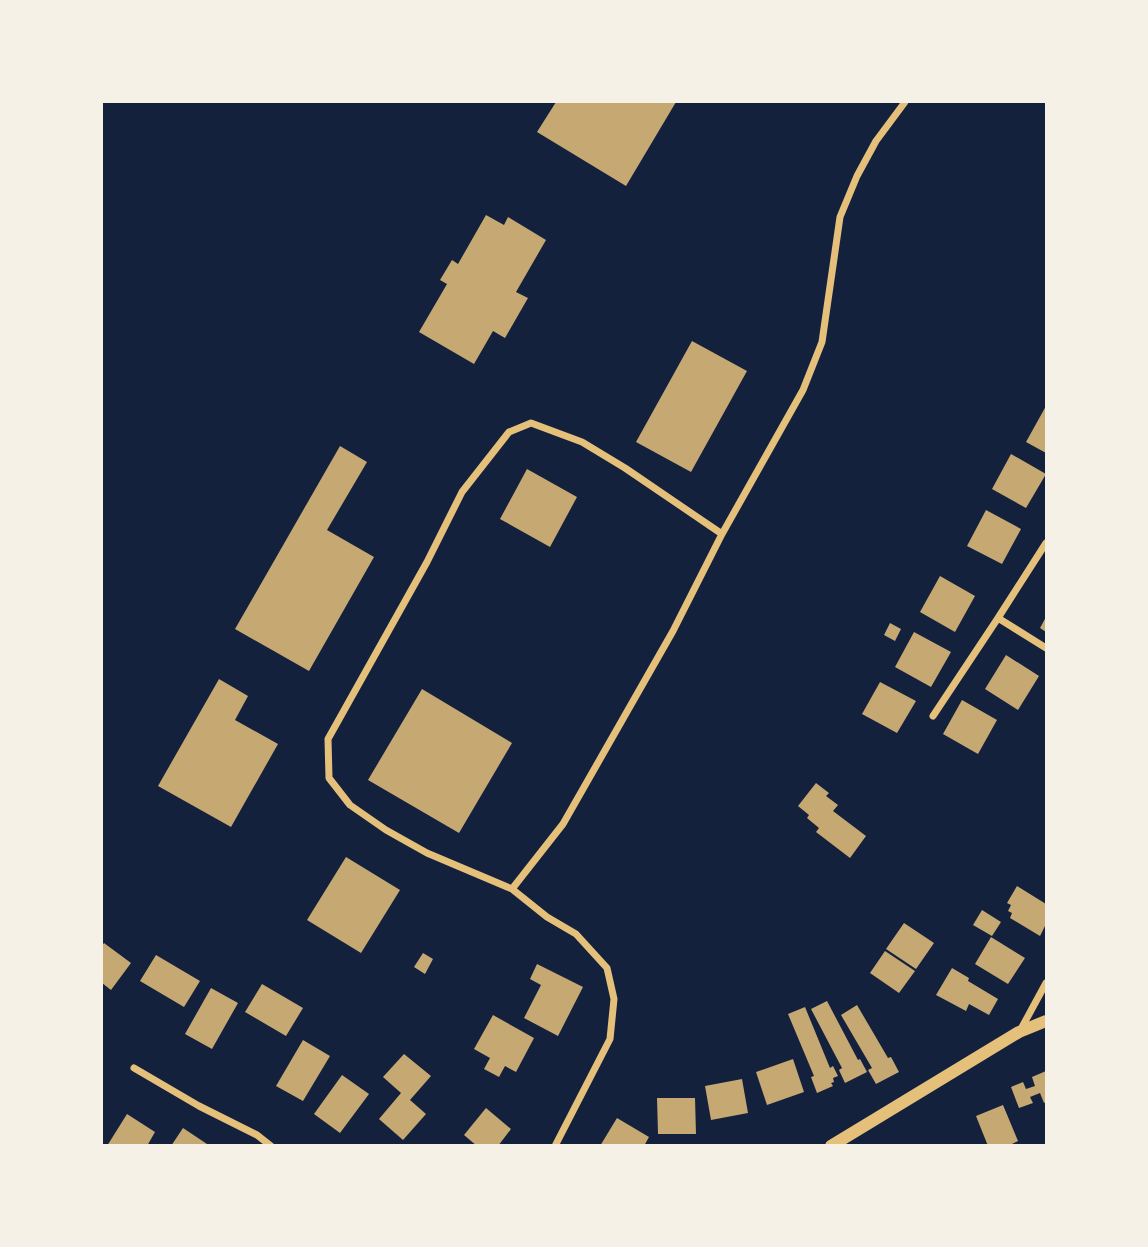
<svg xmlns="http://www.w3.org/2000/svg" width="1148" height="1247" font-family="'Source Serif 4',serif">
  <style>
    .building { fill: #c6a872 }
    .lines { fill: none; stroke-linecap: round; stroke-linejoin: round }
    .minor { stroke: #e5c07b; stroke-width: 7 }
    .tertiary { stroke: #e5c07b; stroke-width: 12 }
  </style>
  <rect width="100%" height="100%" fill="#14213d"/>
  <!-- building -->
  <path class="building" d="M556 102H676L626 186 537 132Z
    M486 215 504 225 508 217 546 240 516 292 528 298 505 338 493 331 474 364 419 332 447 284 440 280 452 260 458 264Z
    M692 341 747 371 691 472 636 442Z
    M1046 406V453L1026 442Z
    M340 446 367 462 327 530 374 557 309 671 235 629Z
    M1011 454 1046 474 1026 508 992 489Z
    M527 469 577 497 550 547 500 519Z
    M986 510 1021 529 1002 564 967 546Z
    M940 576 975 596 955 632 920 612Z
    M1046 617V632L1040 628Z
    M890 623 901 629 895 641 884 635Z
    M914 632 951 652 931 687 895 667Z
    M1006 655 1039 676 1018 710 985 689Z
    M219 679 248 696 235 720 278 744 231 827 158 786Z
    M880 682 916 701 897 733 862 714Z
    M422 689 512 743 459 833 368 780Z
    M962 700 997 720 978 754 943 734Z
    M816 783 829 793 826 796 838 805 833 811 866 836 850 858 816 832 819 828 807 818 809 815 798 806Z
    M346 857 400 890 361 953 307 920Z
    M1017 886 1046 904V924L1040 936 1010 918 1012 913 1008 911 1011 905 1007 903Z
    M982 910 1001 922 992 936 973 925Z
    M904 923 934 943 916 969 886 949Z
    M991 937 1025 958 1008 984 975 964Z
    M104 943 131 963 111 990 102 983V946Z
    M885 951 915 971 899 993 870 973Z
    M423 953 433 959 425 974 414 967Z
    M156 955 200 981 184 1007 140 981Z
    M537 964 583 987 558 1036 524 1018 541 985 530 979Z
    M952 968 969 978 968 981 998 999 989 1015 969 1004 966 1011 936 995Z
    M262 984 303 1008 286 1036 245 1012Z
    M211 988 238 1003 212 1049 185 1034Z
    M827 1001 858 1060 860 1059 867 1072 845 1083 839 1070 842 1068 811 1009Z
    M857 1005 888 1058 891 1057 899 1072 876 1084 868 1070 872 1068 841 1015Z
    M805 1007 830 1068 833 1066 838 1076 833 1078 834 1082 831 1083 833 1086 817 1093 811 1077 814 1076 788 1014Z
    M493 1015 534 1038 516 1072 505 1066 499 1077 484 1069 490 1058 474 1049Z
    M303 1040 330 1056 303 1101 276 1086Z
    M404 1054 431 1076 410 1100 426 1114 403 1140 379 1119 401 1093 383 1077Z
    M793 1059 804 1092 767 1105 756 1072Z
    M1046 1071V1102L1044 1103 1040 1093 1030 1097 1033 1103 1019 1108 1011 1087 1023 1082 1026 1089 1035 1086 1032 1077Z
    M342 1075 369 1094 340 1133 314 1114Z
    M742 1079 748 1113 711 1120 705 1086Z
    M657 1098H695L696 1134H658Z
    M1003 1105 1018 1141 1008 1146H988L976 1116Z
    M486 1108 511 1129 498 1146H477L464 1135Z
    M127 1114 155 1132 147 1146H107Z
    M617 1118 649 1137 644 1146H600Z
    M183 1128 210 1146H171Z"/>
  <g class="lines">
    <!-- minor -->
    <path class="minor" d="M998 618 1046 543
      M933 716 998 618 1046 648
      M512 889 563 824 673 631 722 534 803 390 822 342 840 217 857 176 876 141 905 102
      M1021 1029 1046 983
      M134 1068 199 1106 257 1135 271 1146
      M555 1146 610 1039 614 999 607 968 576 934 547 917 512 889 427 853 386 830 350 805 329 778 328 739 427 562 462 492 509 432 531 423 582 442 625 468 722 534"/>
    <!-- tertiary -->
    <path class="tertiary" d="M831 1146 1019 1032 1046 1021"/>
  </g>
  <!-- border -->
  <rect width="1148" height="1247" fill="none" stroke="#f6f1e7" stroke-width="206"/>
</svg>
